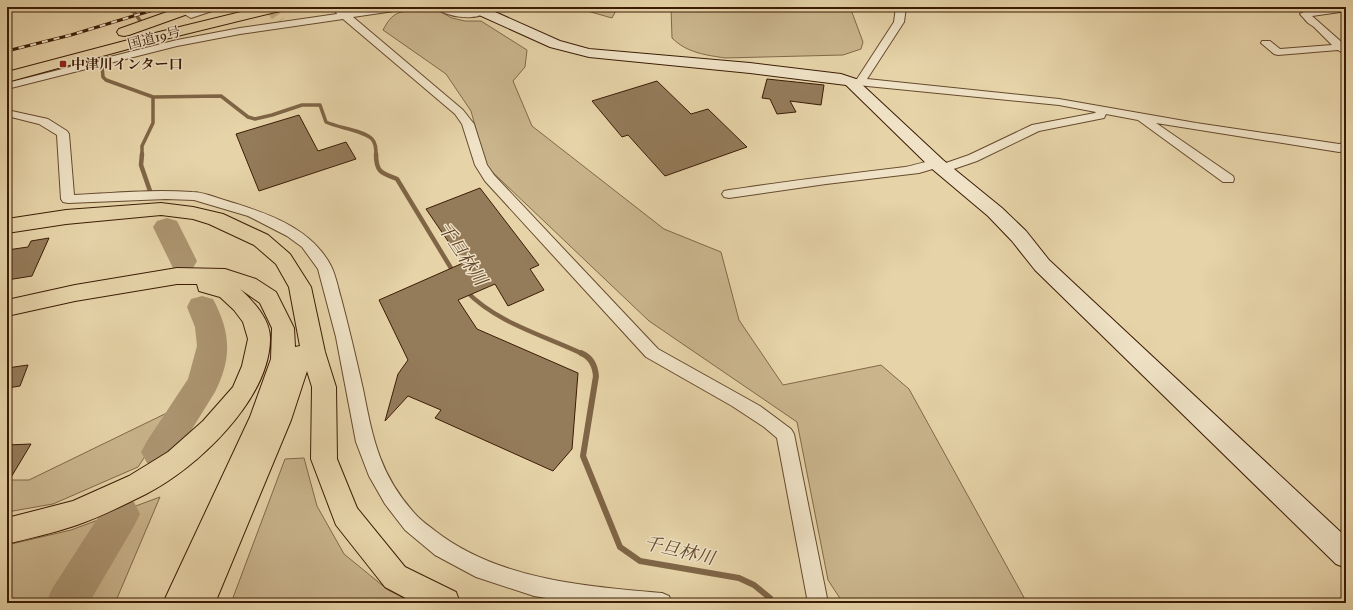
<svg xmlns="http://www.w3.org/2000/svg" width="1353" height="610" font-family="'IM FELL Double Pica','Noto Serif JP',serif">
  <style>
    .green { fill: #c9b48c; stroke: #826848 }
    .lines { fill: none; stroke-linecap: round; stroke-linejoin: round }
    .stream-far2 { stroke: #7f6546; stroke-width: 3.5 }
    .stream-far1 { stroke: #7f6546; stroke-width: 4.5 }
    .stream { stroke: #7f6546; stroke-width: 6 }
    .river { fill: #ac9571; fill-rule: evenodd }
    .building { fill: #947b5a; stroke: #3b1c05 }
    .street-tunnel { stroke: #c4ae87; stroke-width: 11; stroke-dasharray: 11 5.5; stroke-linecap: butt }
    .street-casing { stroke: #664a2e; stroke-width: 2 }
    .secondary-casing { stroke: #3b1c05; stroke-width: 2 }
    .highway-casing { stroke: #3b1c05; stroke-width: 2 }
    .street { fill: #efe2c6; fill-rule: evenodd }
    .secondary { fill: #efe2c6; fill-rule: evenodd }
    .highway { fill: #e6d3a8; fill-rule: evenodd }
    .rail-casing { stroke: #3b1c05; stroke-width: 3 }
    .rail { stroke: #efe2c6; stroke-width: 2; stroke-dasharray: 6; stroke-linecap: butt }
    .poi-dot { fill: #8f2418; stroke: #efe2c6; stroke-width: 1.5 }
    .labels { text-anchor: middle; dominant-baseline: central; stroke-width: 3; stroke-linejoin: round; paint-order: stroke }
    .far-street-label { font-size: 14px; fill: #3b1c05; stroke: #efe2c6 }
    .far-poi-label { font-size: 14px; font-weight: bold; fill: #3b1c05; stroke: #efe2c6; text-anchor: start }
    .water-label { font-size: 18px; font-style: italic; fill: #63462b; stroke: #efe2c6 }
  </style>
  <rect width="100%" height="100%" fill="#e6d3a8"/>
  <filter id="stains"><feTurbulence type="fractalNoise" baseFrequency=".005" numOctaves="4"/><feColorMatrix values="0 0 0 0 .2 0 0 0 0 .09 0 0 0 0 .02 0 0 0 .5 -.17"/></filter>
  <radialGradient id="worn" r=".72"><stop offset=".6" stop-color="#630" stop-opacity="0"/><stop offset="1" stop-color="#630" stop-opacity=".3"/></radialGradient>
  <!-- green -->
  <path class="green" d="M573 7H618L612 18Z
    M671 7H850L863 42 861 49 843 55 725 58C706 55 687 53 672 38Z
    M418 8 439 11 452 18 465 21H481L527 50 525 67 513 81 532 126 664 229 721 252 739 320 783 385 881 365 909 389 1027 603H870L841 600 828 580 797 422 649 321 486 166 471 111 446 74 383 30C393 11 398 13 418 8Z
    M177 408 138 467 53 504 7 512V480H29Z
    M304 458 317 506 344 554 388 590 414 603H231L285 459Z
    M160 497 115 603H20L7 601V545L71 530Z"/>
  <g class="lines">
    <!-- stream-far2 -->
    <path class="stream-far2" d="M7 7H20
      M123 7 134 12 141 22
      M102 65 103 77 106 80 153 97 221 96 248 117 255 119 272 115 302 105H320L326 122C338 128 363 130 372 139 376 143 376 149 376 155
      M142 155V146L153 123V97"/>
    <!-- stream-far1 -->
    <path class="stream-far1" d="M142 154 141 165 150 191
      M376 154C376 172 381 173 397 179L454 273
      M466 291C497 323 543 335 583 354"/>
    <!-- stream -->
    <path class="stream" d="M581 353C591 357 595 365 596 376L583 456 620 547 640 561 739 578 754 585 770 598"/>
    <!-- river -->
    <path class="river" d="M167 218 177 221 197 261 193 268 183 271 173 268 153 227 157 221Z
      M202 296 213 299C231 333 232 358 215 392L171 463 159 467 147 463 141 452 147 441 188 379 197 346 195 327 187 307 191 299Z
      M121 497 134 502 140 514 134 526 89 603H46L52 589 108 502Z"/>
  </g>
  <!-- building -->
  <path class="building" d="M767 79 824 85 821 105 790 101 796 112 777 114 770 99 762 98Z
    M657 81 691 114 708 109 747 147 665 176 628 135 622 137 592 101Z
    M299 115 318 151 346 142 356 159 259 191 236 134Z
    M480 188 539 265 530 269 544 290 508 306 495 284 458 300 477 329 578 373 572 449 553 471 435 418 441 410 408 396 385 421 398 374 408 360 379 300 463 263 426 209Z
    M49 238 32 276 7 280V250L28 247 31 241Z
    M28 365 20 386 7 388V368Z
    M31 444 7 484V445Z"/>
  <g class="lines">
    <!-- street-tunnel -->
    <path class="street-tunnel" d="M270 7 280 21"/>
    <defs>
      <path id="street" d="M205 7H220L218 9 191 18 179 11 184 8 192 11Z
        M381 7H406L401 10 353 17 463 110 474 124 487 165 494 175 658 349 760 406 791 429 794 434 828 603H808L777 438 764 427 732 406 646 357 485 181 475 165 462 124 455 114 343 19 240 34 177 46 7 89V83L177 40 240 28 337 14 336 12 338 10 341 9 347 12Z
        M435 7H448L465 12 482 8 487 11C477 22 445 17 435 7Z
        M896 7H906L904 22 867 79 1059 99 1196 123 1339 144 1346 143V151L1339 152 1156 123 1233 176 1234 179 1233 182H1223L1138 120 1106 114 1104 118 1039 131 977 161 942 173 938 172 936 168 919 173 826 184 729 198 724 197 722 194 724 191 729 190C788 181 847 174 905 167 916 165 933 159 941 161L943 164 969 155 1032 125 1095 113 1096 112 1059 105 847 84 846 82 847 80 857 79 894 22Z
        M1334 7H1343L1345 9 1340 12 1312 16 1346 46V55L1338 50 1278 55 1274 54 1261 43 1262 41H1270L1280 49 1332 45 1314 27 1308 23 1300 14 1305 11Z
        M7 110 48 119 67 131 69 134 74 195C113 193 153 189 192 192 203 192 214 197 224 200 264 212 311 227 331 266 336 276 338 288 341 298 349 328 356 358 363 389 373 440 380 477 418 517 423 522 429 526 434 530 498 580 584 586 662 593L669 596 672 603H577L534 596 476 577 435 555 405 530 385 504 369 476 356 442 336 337 318 269 302 247 287 236 248 216 194 200 166 199 68 203 63 202 61 199 57 135 39 124 7 116Z"/>
      <path id="secondary" d="M466 7H484L560 41 589 49 750 63 841 74 856 79 943 160 1002 208 1026 231 1049 260 1346 537V568L1336 564 1035 270 1012 241 988 216 931 168 846 85 750 73 589 57 550 47 468 10Z"/>
      <path id="highway" d="M181 7H201L199 10 129 35 124 36 119 35 117 32 119 29Z
        M261 7H286L284 10 161 40 7 82V72L151 34Z
        M161 203 193 207 223 214 268 235 290 254 311 287 325 352 336 387 337 459 357 508 405 567 456 592 460 603H415L385 587 336 525 311 459 312 387 307 371 291 420 215 603H163L250 417 271 359 272 328 260 303 240 289C254 302 271 320 270 340 269 400 196 469 146 494 124 505 100 517 77 525 54 533 30 538 7 544V518L73 501 129 476 168 452 203 421 233 387 242 366 248 339 243 322 234 310 220 297 199 291 197 284H177L75 301 7 316V300L75 285 177 268 225 269 256 279 276 292 294 328 295 347 300 346 289 287 276 264 254 245 209 224 193 219 161 215 66 224 7 233V219L66 210Z"/>
    </defs>
    <!-- street casing -->
    <use href="#street" class="street-casing"/>
    <!-- secondary casing -->
    <use href="#secondary" class="secondary-casing"/>
    <!-- highway casing -->
    <use href="#highway" class="highway-casing"/>
    <!-- street -->
    <use href="#street" class="street"/>
    <!-- secondary -->
    <use href="#secondary" class="secondary"/>
    <!-- highway -->
    <use href="#highway" class="highway"/>
    <defs>
      <path id="rail" d="M7 51 71 35 163 7"/>
    </defs>
    <!-- rail casing -->
    <use href="#rail" class="rail-casing"/>
    <!-- rail -->
    <use href="#rail" class="rail"/>
  </g>
  <!-- markers -->
  <rect class="poi-dot" x="59" y="60" width="8" height="8" rx="2"/>
  <g class="labels">
    <!-- far-street labels -->
    <g class="far-street-label">
      <text transform="translate(154 38) rotate(-15)">国道19号</text>
    </g>
    <!-- far-poi labels -->
    <g class="far-poi-label">
      <text x="71" y="64">中津川インター口</text>
    </g>
    <!-- water labels -->
    <g class="water-label">
      <text transform="translate(462 254) rotate(56)">千旦林川</text>
      <text transform="translate(679 551) rotate(13)">千旦林川</text>
    </g>
  </g>
  <!-- margin -->
  <rect width="1353" height="610" fill="none" stroke="#e6d3a8" stroke-width="24"/>
  <rect x="8" y="8" width="1337" height="594" fill="none" stroke="#3b1c05" stroke-width="2"/>
  <rect x="12" y="12" width="1329" height="586" fill="none" stroke="#3b1c05"/>
  <rect width="100%" height="100%" filter="url(#stains)"/>
  <rect width="100%" height="100%" fill="url(#worn)"/>
</svg>
